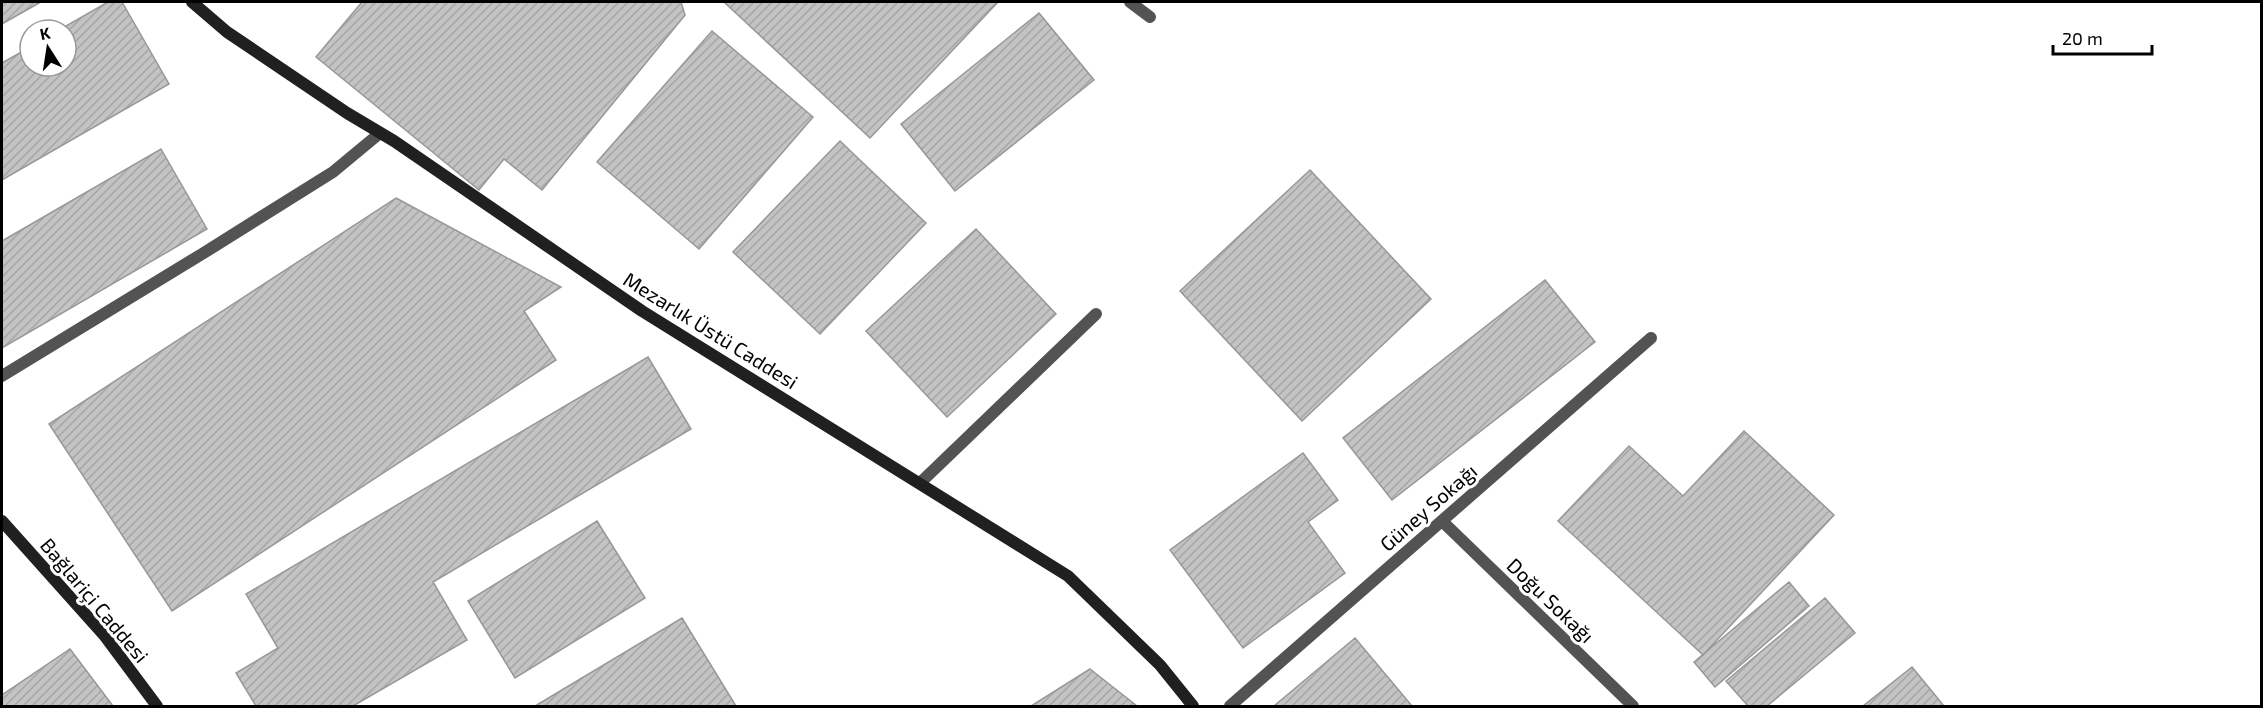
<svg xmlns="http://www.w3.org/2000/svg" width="2263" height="708" font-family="'Exo 2',sans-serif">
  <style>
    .building { fill: url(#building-hatch); stroke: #979797; stroke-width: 1.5 }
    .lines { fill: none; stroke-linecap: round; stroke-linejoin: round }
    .lane { stroke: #535353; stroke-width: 12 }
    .street { stroke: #535353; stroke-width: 12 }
    .secondary { stroke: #202020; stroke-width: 12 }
    .labels { text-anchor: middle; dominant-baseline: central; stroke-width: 6; stroke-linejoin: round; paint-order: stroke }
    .street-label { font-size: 20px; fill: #000; stroke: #fff }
  </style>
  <defs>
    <pattern id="building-hatch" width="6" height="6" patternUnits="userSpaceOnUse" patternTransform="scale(1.5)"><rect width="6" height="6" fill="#c3c3c3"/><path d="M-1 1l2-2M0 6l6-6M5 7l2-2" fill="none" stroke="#a6a6a6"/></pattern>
  </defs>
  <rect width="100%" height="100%" fill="#fff"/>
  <!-- building -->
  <path class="building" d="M2 2H38L39 3 2 24Z
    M108 2H122L169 84 2 180V63L30 47V66H66V30H59Z
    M362 2H681L685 15 542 190 504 159 479 190 316 57Z
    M724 2H998L870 138Z
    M1039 13 1094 80 955 191 901 124Z
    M712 31 813 117 699 249 597 162Z
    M840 141 926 223 820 334 733 252Z
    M161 149 207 229 2 348V241Z
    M1310 170 1431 299 1302 421 1180 291Z
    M396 198 561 287 524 311 556 360 172 611 49 424Z
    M976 229 1056 314 947 417 866 331Z
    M1545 280 1595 342 1392 500 1343 438Z
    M648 357 691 429 433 582 467 640 353 706H256L236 673 278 648 246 594Z
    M1744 431 1834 515 1703 655 1558 521 1629 446 1683 496Z
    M1303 453 1338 500 1308 522 1345 573 1243 648 1170 550Z
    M597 521 645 598 515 678 468 601Z
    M1789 582 1809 606 1715 687 1694 662Z
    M1825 598 1855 633 1767 706H1748L1726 681Z
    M682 618 736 706H535Z
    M1355 638 1412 706H1274Z
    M70 649 113 706H2V695Z
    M1912 667 1944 706H1863Z
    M1090 669 1137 706H1031Z"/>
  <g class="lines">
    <!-- lane -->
    <path class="lane" d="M920 483 1096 314"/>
    <!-- street -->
    <path class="street" d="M1130 2 1150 17
      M2 376 202 254 333 172 380 133
      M1442 521 1633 706
      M1230 706 1651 338"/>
    <!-- secondary -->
    <path class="secondary" d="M192 2 227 32 347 113 394 141 642 311 1068 576 1160 665 1193 706
      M2 521 104 635 157 706"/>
  </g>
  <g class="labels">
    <!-- street labels -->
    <g class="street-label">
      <text transform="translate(711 330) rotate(32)">Mezarlık Üstü Caddesi</text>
      <text transform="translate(1428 507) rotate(-41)">Güney Sokağı</text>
      <text transform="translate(95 600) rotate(50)">Bağlariçi Caddesi</text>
      <text transform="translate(1551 600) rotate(44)">Doğu Sokağı</text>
    </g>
  </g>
  <!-- border -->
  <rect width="2263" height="708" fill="none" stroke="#000000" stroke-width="6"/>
  <!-- north arrow -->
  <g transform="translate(48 48) rotate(348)"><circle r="28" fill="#ffffff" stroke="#999999" stroke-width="1.5"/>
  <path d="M0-4.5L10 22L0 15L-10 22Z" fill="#000000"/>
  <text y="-9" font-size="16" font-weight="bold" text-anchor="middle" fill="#000000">K</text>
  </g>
  <!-- scale -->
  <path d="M2053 45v9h99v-9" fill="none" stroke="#000000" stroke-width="3"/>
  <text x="2062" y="45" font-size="18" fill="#000000" stroke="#ffffff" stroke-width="4.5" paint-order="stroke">20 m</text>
</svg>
